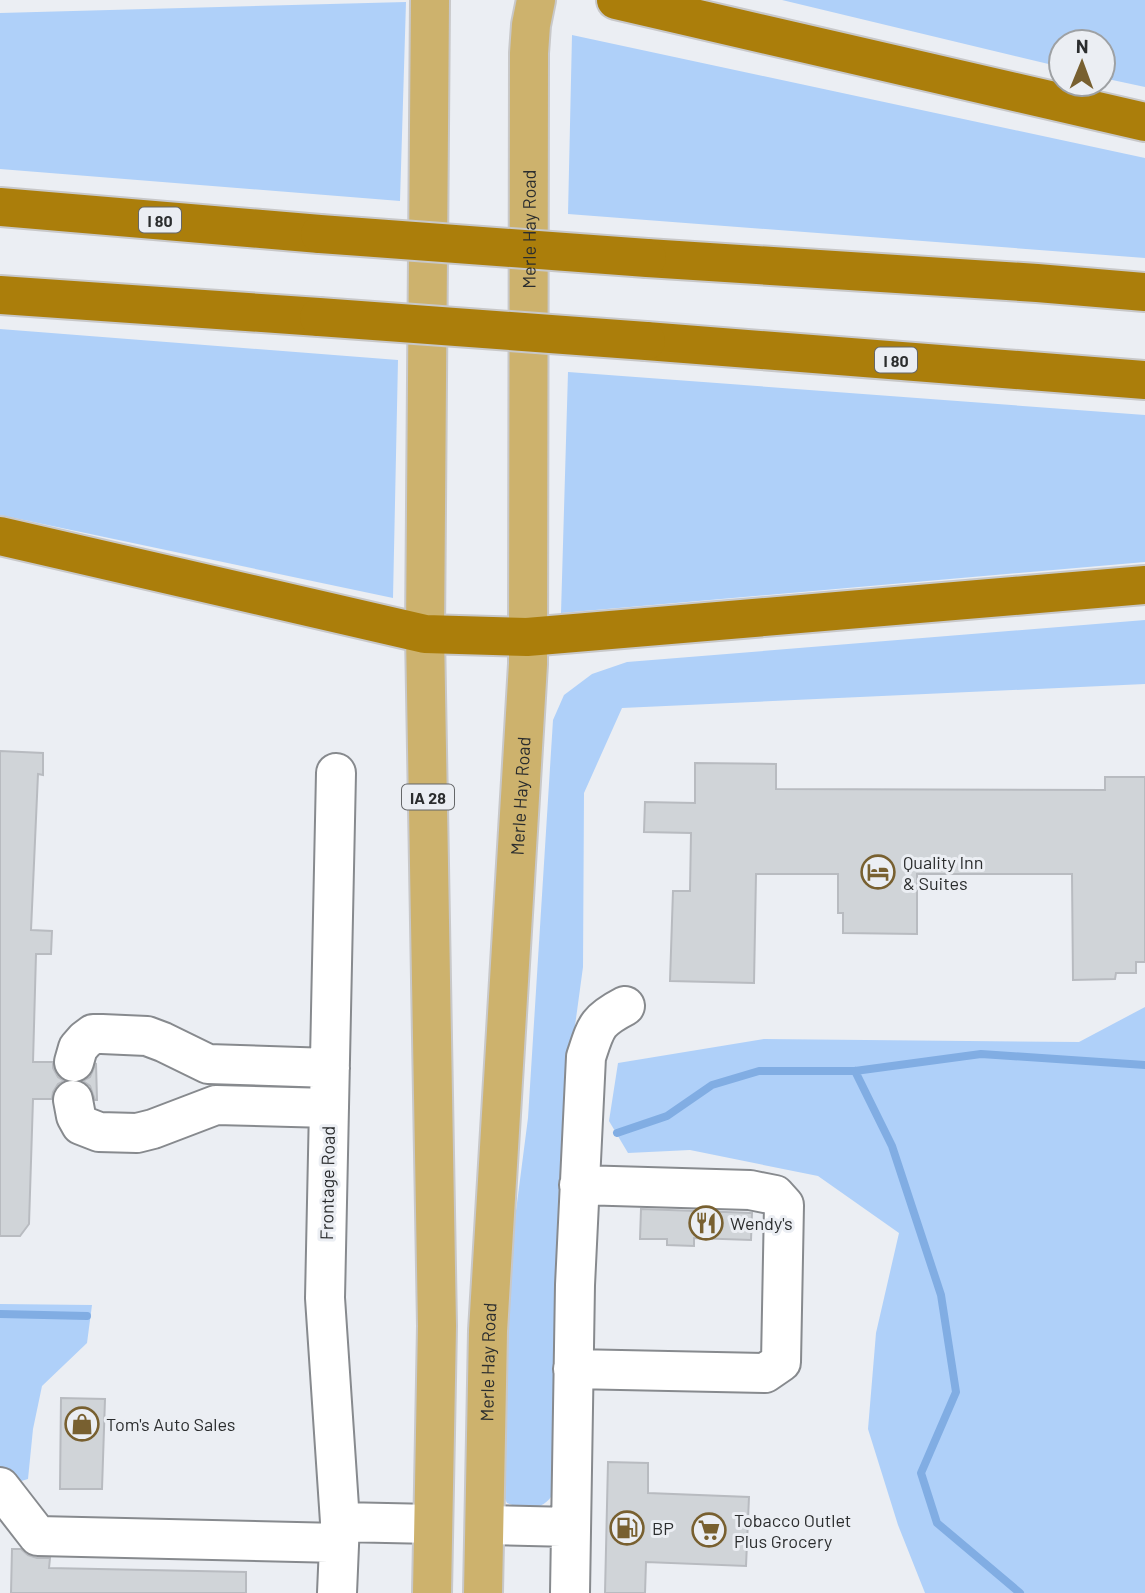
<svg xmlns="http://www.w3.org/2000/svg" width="1145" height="1593" font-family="Barlow,sans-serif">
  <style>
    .green { fill: #afd0f9 }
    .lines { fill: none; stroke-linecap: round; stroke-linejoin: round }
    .stream { stroke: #81ade3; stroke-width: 8 }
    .building { fill: #d0d4d8; stroke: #b8bbc0; stroke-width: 2 }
    .minor-casing { stroke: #878a8e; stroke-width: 42 }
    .major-casing { stroke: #c8c8c9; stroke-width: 42 }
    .highway-casing { stroke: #c8c8c9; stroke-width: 42 }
    .minor { stroke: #fff; stroke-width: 38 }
    .major { stroke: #cdb26d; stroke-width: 38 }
    .highway { stroke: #ab7e0b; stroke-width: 38 }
    .highway-bridge-casing { stroke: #c8c8c9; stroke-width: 42; stroke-linecap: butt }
    .highway-bridge { stroke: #ab7e0b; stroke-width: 38 }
    .labels { text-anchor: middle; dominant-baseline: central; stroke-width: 6; stroke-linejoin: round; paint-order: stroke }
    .shield { fill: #ebeef3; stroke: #656769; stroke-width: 2 }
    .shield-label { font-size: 16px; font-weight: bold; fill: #2b2d2e }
    .street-label { font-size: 18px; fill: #2b2d2e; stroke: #ebeef3 }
    .poi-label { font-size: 18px; fill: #2b2d2e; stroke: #ebeef3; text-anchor: start }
  </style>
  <rect width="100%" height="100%" fill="#ebeef3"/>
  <!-- green -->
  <path class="green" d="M782 0H1145V87L1103 78V42H1061V67Z
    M406 2 400 201 0 169V13Z
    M572 35 1145 158V258L568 214Z
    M0 329 398 360 393 598 0 515Z
    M568 372 1145 415V562L561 613Z
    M1145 620V684L622 708 584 793 583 967 569 1070 557 1473C556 1480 555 1491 551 1497 540 1512 522 1509 507 1503L498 1485 503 1311 528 1118 553 720 564 695 592 674 627 662Z
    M1145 1007V1593H925L898 1525 868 1429 876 1333 899 1233 818 1176 690 1150 628 1153 609 1121 618 1063 764 1039 1079 1042Z
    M0 1304 92 1305 87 1343 42 1386 33 1429 28 1479 8 1485 0 1476Z"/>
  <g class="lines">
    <!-- stream -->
    <path class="stream" d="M855 1071 892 1146 941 1295 956 1392 921 1473 937 1523 1020 1593
      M617 1133 667 1116 712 1085 759 1071H855L981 1054 1145 1065
      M0 1314 87 1316"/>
  </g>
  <!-- building -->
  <path class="building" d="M0 751 43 753V775L38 774 31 930 52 931 51 954H36L33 1062H53V1068L58 1077 64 1081 58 1084 53 1092 52 1099H33L29 1224 20 1236H0Z
    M695 763 776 764V789L1105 790V777H1145V962H1136V973H1116L1115 979 1073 980 1072 874H917V934L843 933V913H838V874H756L754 983 670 981 673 891H690L691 833 644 832 645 802 695 803Z
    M96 1063 97 1100H95L90 1086 83 1081 90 1077Z
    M641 1209 752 1213 751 1240 694 1238V1246L667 1245V1239H640Z
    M61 1398 105 1399 102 1489H60Z
    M608 1462 648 1463V1493L749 1497 746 1566 646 1562 645 1593H605Z
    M12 1549H21L28 1555 37 1558H50L49 1568 246 1572V1593H11Z"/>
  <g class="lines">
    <defs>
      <path id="minor" d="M336 773 325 1298 340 1522 337 1593
        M74 1062 78 1048 85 1040 93 1034H102L147 1036 163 1042 208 1064 330 1068
        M73 1100 76 1116 81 1125 99 1132 137 1133 153 1129 216 1105 329 1108
        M573 1369 765 1373 781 1362 784 1205 775 1195 750 1190 579 1185
        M0 1487 38 1536 339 1543
        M340 1522 433 1524
        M485 1525 571 1527
        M570 1593 575 1285 586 1057C596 1027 596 1021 625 1006"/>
      <g id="major">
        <path d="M430 0 425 634 437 1326 432 1593"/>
        <path id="s1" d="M483 1593 488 1331 528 664 529 53 531 25 536 0"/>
      </g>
      <path id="highway" d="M616 0 1145 122
        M0 207 320 234
        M647 258 1037 283 1145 292
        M0 295 319 317
        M646 341 1145 380
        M0 536 425 634 527 637 1145 585"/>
    </defs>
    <!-- minor casing -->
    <use href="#minor" class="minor-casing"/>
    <!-- major casing -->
    <use href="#major" class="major-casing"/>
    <!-- highway casing -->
    <use href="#highway" class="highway-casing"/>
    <!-- minor -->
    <use href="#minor" class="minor"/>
    <!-- major -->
    <use href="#major" class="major"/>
    <!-- highway -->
    <use href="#highway" class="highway"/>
    <defs>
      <path id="highway-bridge" d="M320 234 647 258
        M319 317 646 341"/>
    </defs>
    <!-- highway-bridge casing -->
    <use href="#highway-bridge" class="highway-bridge-casing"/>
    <!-- highway-bridge -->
    <use href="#highway-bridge" class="highway-bridge"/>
  </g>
  <!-- icons -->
  <defs>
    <symbol id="hotel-ring" viewBox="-11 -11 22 22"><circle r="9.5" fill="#ebeef3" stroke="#786030" stroke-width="1.5"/><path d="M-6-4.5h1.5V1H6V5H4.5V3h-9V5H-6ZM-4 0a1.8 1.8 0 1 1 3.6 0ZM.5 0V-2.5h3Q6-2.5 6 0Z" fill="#786030"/></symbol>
    <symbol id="restaurant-ring" viewBox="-11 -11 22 22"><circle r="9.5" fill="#ebeef3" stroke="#786030" stroke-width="1.5"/><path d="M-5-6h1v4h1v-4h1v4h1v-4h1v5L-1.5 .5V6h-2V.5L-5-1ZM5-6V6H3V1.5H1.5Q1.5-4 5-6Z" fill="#786030"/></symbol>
    <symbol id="shop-ring" viewBox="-11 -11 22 22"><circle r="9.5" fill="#ebeef3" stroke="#786030" stroke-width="1.5"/><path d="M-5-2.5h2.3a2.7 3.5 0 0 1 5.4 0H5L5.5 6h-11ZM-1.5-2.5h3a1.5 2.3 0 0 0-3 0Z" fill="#786030"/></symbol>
    <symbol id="fuel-ring" viewBox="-11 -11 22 22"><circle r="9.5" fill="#ebeef3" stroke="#786030" stroke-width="1.5"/><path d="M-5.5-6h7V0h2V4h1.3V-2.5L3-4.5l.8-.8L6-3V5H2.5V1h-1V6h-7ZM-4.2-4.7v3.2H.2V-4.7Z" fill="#786030"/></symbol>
    <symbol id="supermarket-ring" viewBox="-11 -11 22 22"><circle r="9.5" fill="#ebeef3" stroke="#786030" stroke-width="1.5"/><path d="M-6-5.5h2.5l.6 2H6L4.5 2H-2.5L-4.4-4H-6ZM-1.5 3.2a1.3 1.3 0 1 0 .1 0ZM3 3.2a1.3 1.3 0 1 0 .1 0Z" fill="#786030"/></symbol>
  </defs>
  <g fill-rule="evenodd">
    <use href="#hotel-ring" x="859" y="853" width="38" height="38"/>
    <use href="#restaurant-ring" x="687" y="1204" width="38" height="38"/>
    <use href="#shop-ring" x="63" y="1405" width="38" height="38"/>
    <use href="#fuel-ring" x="608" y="1509" width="38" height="38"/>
    <use href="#supermarket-ring" x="690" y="1511" width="38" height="38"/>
  </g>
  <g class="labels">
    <!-- shield labels -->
    <g class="shield">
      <rect x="139" y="207.5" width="42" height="25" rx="5"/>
      <rect x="875" y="347.5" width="42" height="25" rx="5"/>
      <rect x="402" y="784.5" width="52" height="25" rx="5"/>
    </g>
    <g class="shield-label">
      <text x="160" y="220">I 80</text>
      <text x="896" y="360">I 80</text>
      <text x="428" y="797">IA 28</text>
    </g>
    <!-- street labels -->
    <g class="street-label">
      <text stroke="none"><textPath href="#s1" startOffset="1365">Merle Hay Road</textPath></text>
      <text stroke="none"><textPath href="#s1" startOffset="798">Merle Hay Road</textPath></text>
      <text transform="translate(327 1183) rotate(-89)">Frontage Road</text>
      <text stroke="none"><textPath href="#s1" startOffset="231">Merle Hay Road</textPath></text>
    </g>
    <!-- poi labels -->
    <g class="poi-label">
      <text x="903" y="862">Quality Inn<tspan x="903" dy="21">&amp; Suites</tspan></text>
      <text x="730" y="1223">Wendy's</text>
      <text x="106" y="1424">Tom's Auto Sales</text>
      <text x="734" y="1520">Tobacco Outlet<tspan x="734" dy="21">Plus Grocery</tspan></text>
      <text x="652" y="1528">BP</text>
    </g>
  </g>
  <!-- north arrow -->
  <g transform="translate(1082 63) rotate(1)"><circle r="33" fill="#ebeef3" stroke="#9ea1a4" stroke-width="2"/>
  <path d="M0-5L12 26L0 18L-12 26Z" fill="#786030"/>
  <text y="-10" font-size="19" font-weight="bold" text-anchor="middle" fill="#2b2d2e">N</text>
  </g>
</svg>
